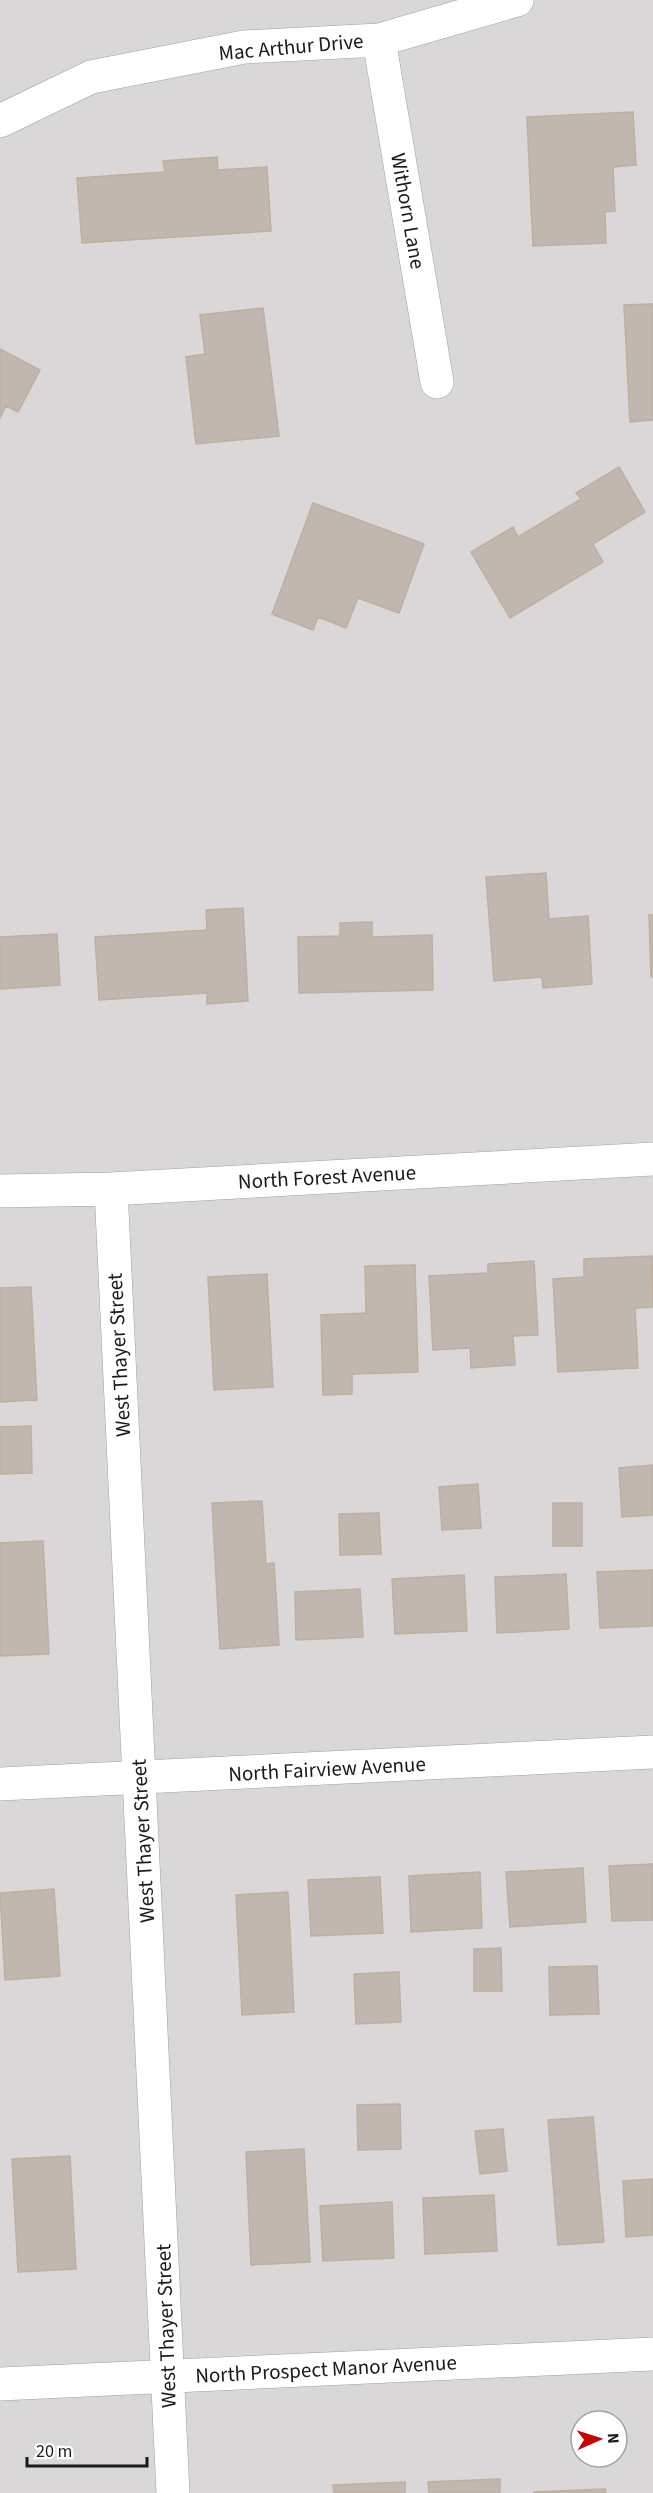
<svg xmlns="http://www.w3.org/2000/svg" width="653" height="2493" font-family="'Source Sans 3',sans-serif">
  <style>
    .residential { fill: #d9d7d7; fill-rule: evenodd }
    .building { fill: #c0b8af; stroke: #beafa1; stroke-width: 1.5 }
    .lines { fill: none; stroke-linecap: round; stroke-linejoin: round }
    .street-casing { stroke: #a1a1a1; stroke-width: 34 }
    .street { stroke: #fff; stroke-width: 33 }
    .labels { text-anchor: middle; dominant-baseline: central; stroke-width: 6; stroke-linejoin: round; paint-order: stroke }
    .street-label { font-size: 21px; fill: #1a1a1a; stroke: #fff }
  </style>
  <rect width="100%" height="100%" fill="#ede9df"/>
  <!-- residential -->
  <path class="residential" d="M0 0H653V2493H0ZM581 2421H617V2457H581Z"/>
  <!-- building -->
  <path class="building" d="M633 112 636 165 613 167 615 211 605 212 606 243 533 246 527 117Z
    M217 157 218 170 267 167 271 231 82 243 77 178 165 172 163 161Z
    M653 304V420L630 422 624 305Z
    M263 308 279 436 196 444 186 357 205 354 200 315Z
    M0 349 40 370 18 412 6 406 0 418Z
    M619 467 645 512 593 544 603 562 510 618 471 552 513 527 518 537 581 499 576 493Z
    M313 503 424 544 399 613 358 598 346 628 318 617 313 630 272 614Z
    M546 873 549 919 588 916 592 984 543 988 542 977 494 981 486 877Z
    M243 908 248 1001 207 1004V993L99 1000 95 937 207 930 206 910Z
    M649 915H653V977H651Z
    M372 922V937L432 935 433 990 299 993 298 937 340 936V923Z
    M57 934 60 985 0 989V937Z
    M652 1256 653 1307 635 1308 638 1368 558 1372 553 1279 584 1277V1259Z
    M534 1261 538 1335 513 1336 515 1365 471 1368 470 1348 433 1350 429 1276 488 1273V1264Z
    M415 1265 418 1372 352 1374V1394L323 1395 321 1315 366 1313 365 1266Z
    M267 1274 273 1387 214 1390 208 1277Z
    M31 1287 37 1400 0 1402V1288Z
    M31 1426 32 1473 0 1474V1427Z
    M653 1465V1515L622 1517 619 1468Z
    M478 1484 481 1528 442 1530 439 1487Z
    M262 1501 266 1564 274 1563 279 1645 220 1649 212 1503Z
    M553 1503H582V1546H553Z
    M379 1513 381 1554 340 1555 339 1514Z
    M43 1541 49 1654 0 1656V1543Z
    M653 1570V1626L600 1628 597 1572Z
    M566 1574 569 1629 497 1633 495 1577Z
    M464 1575 467 1631 395 1634 392 1579Z
    M360 1589 363 1637 296 1640 295 1592Z
    M653 1864V1920L612 1921 609 1866Z
    M583 1868 586 1922 510 1927 506 1872Z
    M480 1872 482 1928 411 1932 409 1876Z
    M380 1877 383 1933 311 1936 308 1880Z
    M54 1889 60 1976 5 1980 0 1893Z
    M288 1892 294 2012 242 2015 236 1895Z
    M501 1948 502 1991H474V1949Z
    M597 1966 599 2014 550 2015 549 1967Z
    M399 1972 401 2022 356 2024 354 1974Z
    M400 2104 401 2149 358 2150 357 2105Z
    M593 2117 604 2242 558 2245 548 2120Z
    M503 2129 507 2171 480 2174 475 2131Z
    M304 2149 310 2262 251 2265 246 2152Z
    M70 2156 76 2269 18 2272 12 2159Z
    M653 2179V2235L626 2237 623 2181Z
    M494 2195 497 2251 425 2254 423 2198Z
    M392 2202 394 2258 323 2261 320 2206Z
    M500 2479V2493H429L428 2482Z
    M405 2482V2493H334L333 2485Z
    M605 2489 606 2493H534V2492Z"/>
  <g class="lines">
    <defs>
      <path id="street" d="M379 40 437 382
        M0 121 91 77 244 47 379 40 517 0
        M111 1189 173 2493
        M0 1191 111 1189 653 1159
        M0 1784 653 1752
        M0 2384 653 2354"/>
    </defs>
    <!-- street casing -->
    <use href="#street" class="street-casing"/>
    <!-- street -->
    <use href="#street" class="street"/>
  </g>
  <g class="labels">
    <!-- street labels -->
    <g class="street-label">
      <text transform="translate(291 47) rotate(-5)">Mac Arthur Drive</text>
      <text transform="translate(408 211) rotate(80)">Withorn Lane</text>
      <text transform="translate(327 1177) rotate(-3)">North Forest Avenue</text>
      <text transform="translate(119 1355) rotate(-93)">West Thayer Street</text>
      <text transform="translate(327 1769) rotate(-3)">North Fairview Avenue</text>
      <text transform="translate(143 1841) rotate(-93)">West Thayer Street</text>
      <text transform="translate(166 2326) rotate(-92)">West Thayer Street</text>
      <text transform="translate(326 2369) rotate(-3)">North Prospect Manor Avenue</text>
    </g>
  </g>
  <!-- north arrow -->
  <g transform="translate(599 2439) rotate(87)"><circle r="28" fill="#ffffff" stroke="#a3a3a3" stroke-width="1.5"/>
  <path d="M0-4.5L10 22L0 15L-10 22Z" fill="#c50600"/>
  <text y="-9" font-size="16" font-weight="bold" text-anchor="middle" fill="#1a1a1a">N</text>
  </g>
  <!-- scale -->
  <path d="M27 2457v9h120v-9" fill="none" stroke="#1a1a1a" stroke-width="3"/>
  <text x="36" y="2457" font-size="18" fill="#1a1a1a" stroke="#ffffff" stroke-width="4.5" paint-order="stroke">20 m</text>
</svg>
